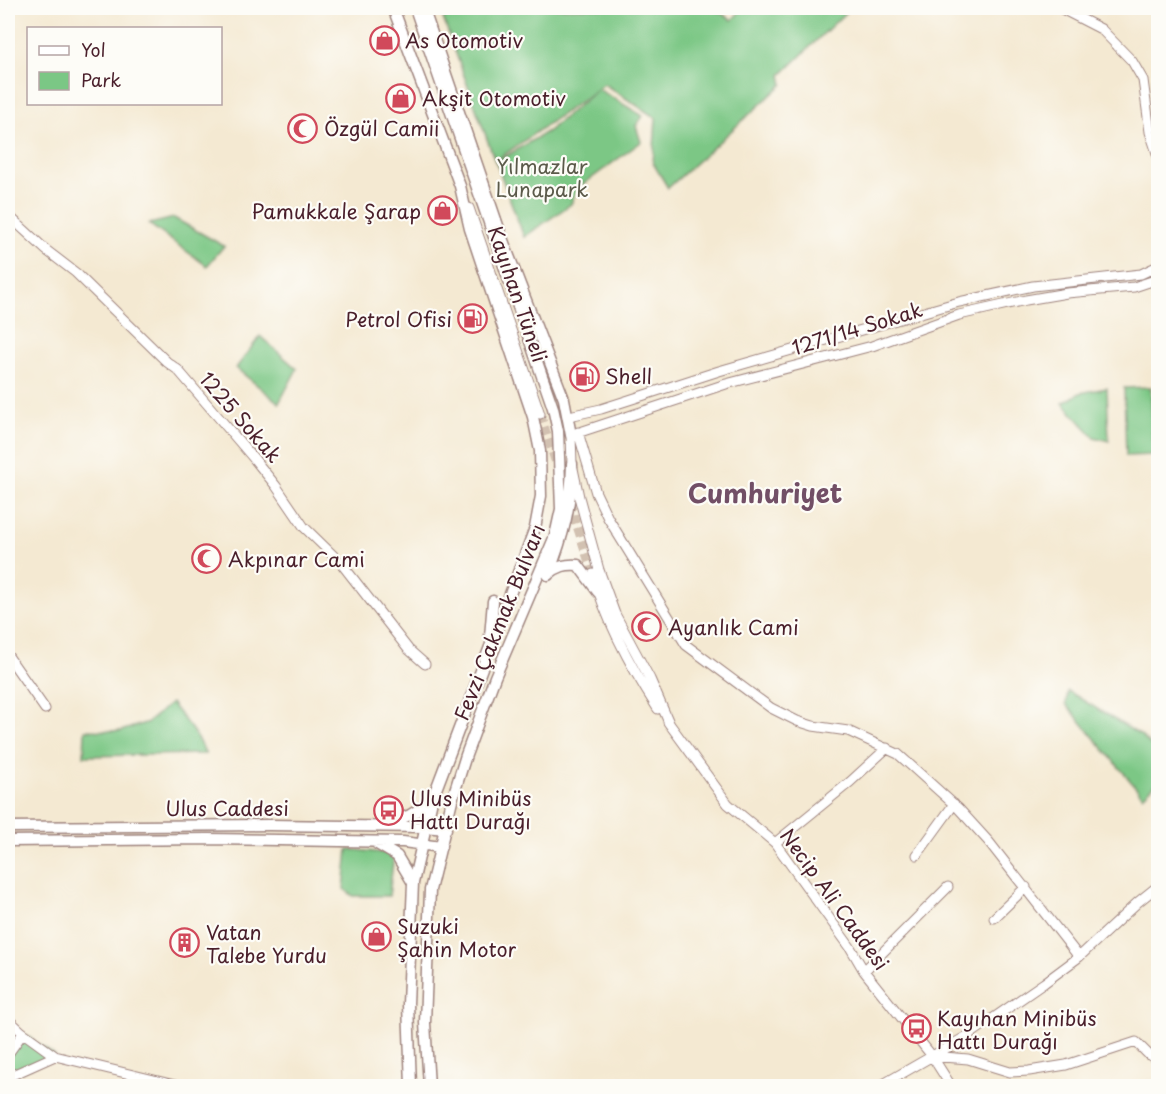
<svg xmlns="http://www.w3.org/2000/svg" width="1166" height="1094" font-family="'Playpen Sans',sans-serif">
  <style>
    .green { fill: #7bc785; stroke: #627358; stroke-width: 1.5 }
    .lines { fill: none; stroke-linecap: round; stroke-linejoin: round }
    .secondary-tunnel { stroke: #d2c1b1; stroke-width: 9; stroke-dasharray: 9 4.5; stroke-linecap: butt }
    .secondary-casing { stroke: #9f847e; stroke-width: 11 }
    .primary-casing { stroke: #9f847e; stroke-width: 13 }
    .secondary { stroke: #fff; stroke-width: 9 }
    .primary { stroke: #fff; stroke-width: 10 }
    .labels { text-anchor: middle; dominant-baseline: central; stroke-width: 4.5; stroke-linejoin: round; paint-order: stroke }
    .poi-label { font-size: 20px; fill: #4a1f2b; stroke: #fdfcf7; text-anchor: start }
    .park-label { font-size: 20px; fill: #5b5a4a; stroke: #fdfcf7 }
    .street-label { font-size: 20px; fill: #4a1f2b; stroke: #fdfcf7 }
    .district-label { font-size: 26px; font-weight: bold; fill: #724f66; stroke: #fdfcf7 }
  </style>
  <rect width="100%" height="100%" fill="#fdfcf7"/>
  <filter id="ink" filterUnits="userSpaceOnUse"><feTurbulence type="fractalNoise" baseFrequency=".0167" numOctaves="2"/><feDisplacementMap in="SourceGraphic" scale="12" xChannelSelector="R" yChannelSelector="G"/><feConvolveMatrix kernelMatrix="1 2 1 2 8 2 1 2 1" color-interpolation-filters="sRGB"/></filter>
  <filter id="wash" filterUnits="userSpaceOnUse"><feTurbulence type="fractalNoise" baseFrequency=".008" numOctaves="4" result="noise"/><feDisplacementMap in="SourceGraphic" scale="24" xChannelSelector="R" yChannelSelector="G"/><feGaussianBlur stdDeviation="1.35" result="paint"/><feColorMatrix in="noise" values="0 0 0 0 0 0 0 0 0 0 0 0 0 0 0 0 0 1.4 0 .05"/><feComposite in="paint" operator="in"/></filter>
  <g filter="url(#wash)">
    <rect width="100%" height="100%" fill="#f4e9d2"/>
    <!-- green -->
    <path class="green" d="M457 8H713L732 20 743 8H843L846 12 781 75 783 84 668 188 653 163 656 118 604 84 598 89 643 116 636 126 641 142 577 189 571 204 524 237 496 162 548 131 598 89 495 161 443 18Z
      M174 218 224 246 207 266 149 224Z
      M260 336 297 369 279 403 236 368Z
      M1151 387 1153 455 1126 456 1124 388Z
      M1107 388 1109 441 1094 437 1063 403 1080 393Z
      M1068 691 1140 735 1158 752V782L1143 796 1066 704Z
      M171 703 192 730 206 754 84 756 85 730 121 731 148 722Z
      M348 849 394 854 389 896H353L344 889Z
      M23 1033 55 1056 8 1077V1054Z"/>
  </g>
  <g filter="url(#ink)">
    <g class="lines">
      <!-- secondary-tunnel -->
      <path class="secondary-tunnel" d="M540 414 557 466
        M569 502 593 574"/>
      <defs>
        <path id="secondary" d="M1060 8 1101 29 1132 61 1143 80 1150 132 1158 156
          M469 208 540 414
          M8 215 46 250 76 273 167 362 178 370 255 460 276 486 304 527 341 563 408 649 425 664
          M569 416 601 409 719 371 959 302 1033 286 1141 274 1158 266
          M578 432 596 493 608 518 686 645 771 708 797 721 813 726 848 731 898 754 958 808 989 842 1079 957
          M593 574C607 623 630 666 658 709
          M8 656 45 709
          M668 722 728 804 775 843 850 947 864 971 932 1056 951 1086
          M670 725 650 679 615 614 599 570 579 497 572 464 571 435 726 384 872 346 959 315 1026 300 1067 293 1134 287 1158 279
          M775 843 850 782 887 748
          M917 855 954 804
          M994 918 1026 887
          M864 971 948 887
          M8 1019 22 1032 55 1056 179 1086
          M8 1054 23 1033
          M932 1056 968 1059 1010 1072 1029 1071 1066 1065 1136 1042 1149 1055 1158 1059
          M8 1077 55 1056
          M880 1086 969 1035 1044 983 1079 957 1138 902 1158 886"/>
        <path id="primary" d="M393 8 460 186 470 229 533 417 540 451 541 496 535 528 432 800 413 883 408 1004 411 1086
          M415 8 553 408 558 431 561 509 555 536 495 677 466 755 452 800 430 890 425 1023 429 1086
          M426 16 504 243 564 399 571 435
          M549 574C558 566 566 564 578 565L598 592
          M548 575C564 535 571 506 572 464
          M490 637 493 601
          M386 825 410 815 431 802
          M8 827 269 825 424 827 446 829
          M8 841 208 839 403 842 441 847
          M377 844 397 856 413 883"/>
      </defs>
      <!-- secondary casing -->
      <use href="#secondary" class="secondary-casing"/>
      <!-- primary casing -->
      <use href="#primary" class="primary-casing"/>
      <!-- secondary -->
      <use href="#secondary" class="secondary"/>
      <!-- primary -->
      <use href="#primary" class="primary"/>
    </g>
  </g>
  <!-- icons -->
  <defs>
    <symbol id="shop-ring" viewBox="-11 -11 22 22"><circle r="9.5" fill="#fdfcf7" stroke="#d1495b" stroke-width="1.5"/><path d="M-5-2.5h2.3a2.7 3.5 0 0 1 5.4 0H5L5.5 6h-11ZM-1.5-2.5h3a1.5 2.3 0 0 0-3 0Z" fill="#d1495b"/></symbol>
    <symbol id="mosque-ring" viewBox="-11 -11 22 22"><circle r="9.5" fill="#fdfcf7" stroke="#d1495b" stroke-width="1.5"/><path d="M3.5-4.9A6 6 0 1 0 3.5 4.9A5 5 0 1 1 3.5-4.9Z" fill="#d1495b"/></symbol>
    <symbol id="fuel-ring" viewBox="-11 -11 22 22"><circle r="9.5" fill="#fdfcf7" stroke="#d1495b" stroke-width="1.5"/><path d="M-5.5-6h7V0h2V4h1.3V-2.5L3-4.5l.8-.8L6-3V5H2.5V1h-1V6h-7ZM-4.2-4.7v3.2H.2V-4.7Z" fill="#d1495b"/></symbol>
    <symbol id="bus-ring" viewBox="-11 -11 22 22"><circle r="9.5" fill="#fdfcf7" stroke="#d1495b" stroke-width="1.5"/><path d="M-5-6H5V4H4V6H2V4H-2V6H-4V4H-5ZM-3.5-4V0h7V-4ZM-3.5 1.2v1.5H-2V1.2ZM2 1.2v1.5H3.5V1.2Z" fill="#d1495b"/></symbol>
    <symbol id="building-ring" viewBox="-11 -11 22 22"><circle r="9.5" fill="#fdfcf7" stroke="#d1495b" stroke-width="1.5"/><path d="M-4-6H4V6H1V3H-1V6H-4ZM-2.5-4.3h1.7v1.8h-1.7ZM.8-4.3h1.7v1.8H.8ZM-2.5-1h1.7V.8h-1.7ZM.8-1h1.7V.8H.8Z" fill="#d1495b"/></symbol>
  </defs>
  <g fill-rule="evenodd">
    <use href="#shop-ring" x="368" y="24" width="33" height="33"/>
    <use href="#shop-ring" x="384" y="82" width="33" height="33"/>
    <use href="#mosque-ring" x="286" y="112" width="33" height="33"/>
    <use href="#shop-ring" x="426" y="194" width="33" height="33"/>
    <use href="#fuel-ring" x="456" y="302" width="33" height="33"/>
    <use href="#fuel-ring" x="568" y="360" width="33" height="33"/>
    <use href="#mosque-ring" x="190" y="542" width="33" height="33"/>
    <use href="#mosque-ring" x="630" y="610" width="33" height="33"/>
    <use href="#bus-ring" x="372" y="794" width="33" height="33"/>
    <use href="#shop-ring" x="360" y="920" width="33" height="33"/>
    <use href="#building-ring" x="168" y="926" width="33" height="33"/>
    <use href="#bus-ring" x="900" y="1012" width="33" height="33"/>
  </g>
  <g class="labels">
    <!-- poi labels -->
    <g class="poi-label">
      <text x="405" y="40">As Otomotiv</text>
      <text x="422" y="98">Akşit Otomotiv</text>
      <text x="324" y="128">Özgül Camii</text>
      <text x="421" y="211" text-anchor="end">Pamukkale Şarap</text>
      <text x="452" y="319" text-anchor="end">Petrol Ofisi</text>
      <text x="605" y="376">Shell</text>
      <text x="228" y="559">Akpınar Cami</text>
      <text x="668" y="627">Ayanlık Cami</text>
      <text x="410" y="798">Ulus Minibüs<tspan x="410" dy="23">Hattı Durağı</tspan></text>
      <text x="397" y="926">Suzuki<tspan x="397" dy="23">Şahin Motor</tspan></text>
      <text x="206" y="932">Vatan<tspan x="206" dy="23">Talebe Yurdu</tspan></text>
      <text x="937" y="1018">Kayıhan Minibüs<tspan x="937" dy="23">Hattı Durağı</tspan></text>
    </g>
    <!-- park labels -->
    <g class="park-label">
      <text x="542" y="166">Yılmazlar<tspan x="542" dy="23">Lunapark</tspan></text>
    </g>
    <!-- street labels -->
    <g class="street-label">
      <text transform="translate(518 294) rotate(71)">Kayıhan Tüneli</text>
      <text transform="translate(857 328) rotate(-17)">1271/14 Sokak</text>
      <text transform="translate(241 417) rotate(49)">1225 Sokak</text>
      <text transform="translate(499 622) rotate(-68)">Fevzi Çakmak Bulvarı</text>
      <text x="227" y="808">Ulus Caddesi</text>
      <text transform="translate(835 899) rotate(54)">Necip Ali Caddesi</text>
    </g>
    <!-- district labels -->
    <g class="district-label">
      <text x="765" y="492">Cumhuriyet</text>
    </g>
  </g>
  <!-- margin -->
  <rect width="1166" height="1094" fill="none" stroke="#fdfcf7" stroke-width="30"/>
  <!-- legend -->
  <rect x="27" y="27" width="195" height="78" fill="#fdfcf7" stroke="#b5a4a5" stroke-width="1.5"/>
  <rect x="39" y="46" width="30" height="9" fill="#ffffff" stroke="#b5a4a5" stroke-width="1.5"/>
  <text x="81" y="57" font-size="18" fill="#4a1f2b">Yol</text>
  <rect x="39" y="72" width="30" height="18" fill="#7bc785" stroke="#b5a4a5" stroke-width="1.5"/>
  <text x="81" y="87" font-size="18" fill="#4a1f2b">Park</text>
</svg>
